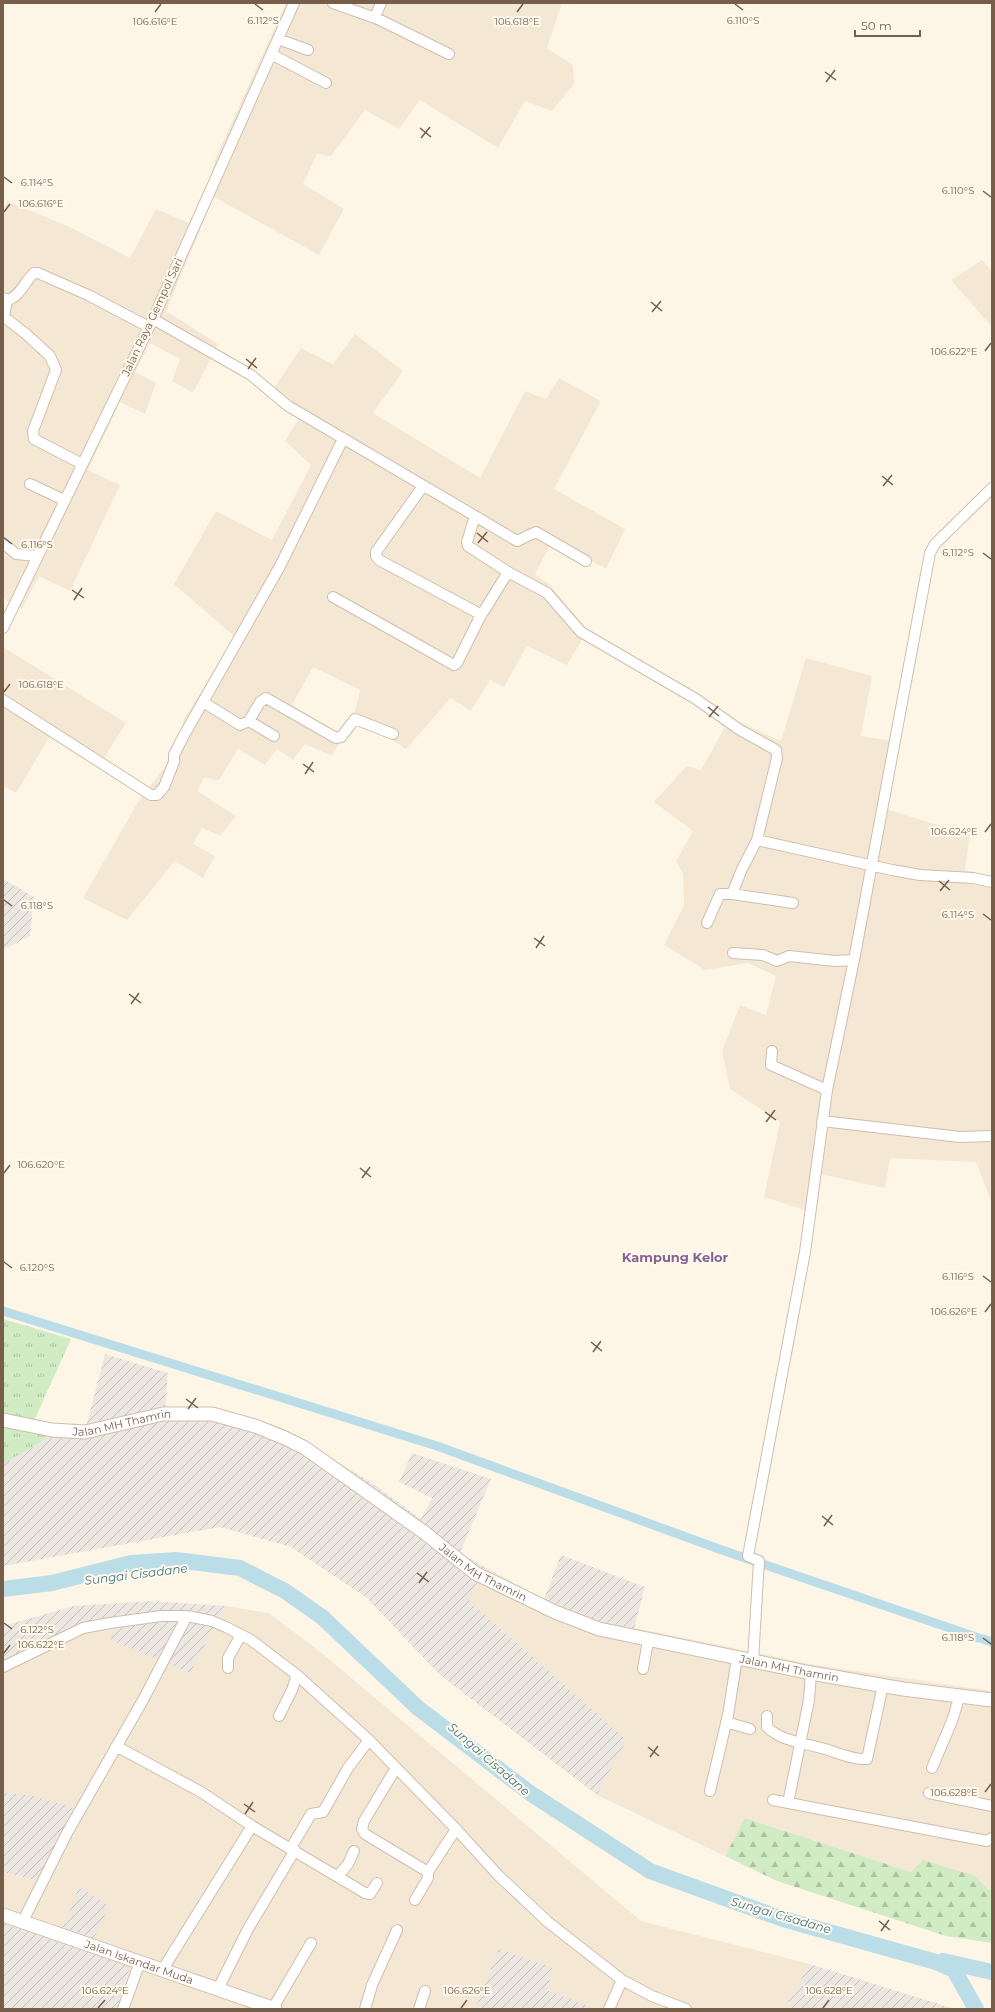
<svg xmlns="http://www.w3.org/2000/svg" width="995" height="2012" font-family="Montserrat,sans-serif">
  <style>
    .residential { fill: #f4e8d5 }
    .industrial { fill: url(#industrial-furrows) }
    .grass { fill: url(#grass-tufts) }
    .forest { fill: url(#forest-firs) }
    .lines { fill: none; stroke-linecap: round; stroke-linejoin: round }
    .canal { stroke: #bbdde7; stroke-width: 9 }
    .river { stroke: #bbdde7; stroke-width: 16 }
    .minor-casing { stroke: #cfbead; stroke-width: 12 }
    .tertiary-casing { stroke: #cfbead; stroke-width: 15 }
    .minor { stroke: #fff; stroke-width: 10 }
    .tertiary { stroke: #fff; stroke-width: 13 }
    .ticks { fill: none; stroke: #775e4b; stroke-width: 1.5 }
    .labels { text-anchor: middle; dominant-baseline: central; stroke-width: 4; stroke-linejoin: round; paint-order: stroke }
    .street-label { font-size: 11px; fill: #775e4b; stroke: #fff9ed }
    .water-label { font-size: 12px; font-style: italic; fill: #44798a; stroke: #fff9ed }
    .quarter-label { font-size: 13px; font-weight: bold; fill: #876393; stroke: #fff9ed }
    .ticks-label { font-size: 10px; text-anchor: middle; fill: #775e4b; stroke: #fff9ed; stroke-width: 4; stroke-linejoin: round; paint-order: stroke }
  </style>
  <defs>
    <pattern id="industrial-furrows" width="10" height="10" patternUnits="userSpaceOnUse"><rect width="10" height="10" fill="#ede7e1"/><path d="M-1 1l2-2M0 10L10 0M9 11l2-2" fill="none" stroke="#c5beb8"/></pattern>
    <pattern id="grass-tufts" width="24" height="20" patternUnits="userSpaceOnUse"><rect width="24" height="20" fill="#d1ebc5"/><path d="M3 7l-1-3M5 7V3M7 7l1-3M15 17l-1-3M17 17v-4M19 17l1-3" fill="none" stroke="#aec2a2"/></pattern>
    <pattern id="forest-firs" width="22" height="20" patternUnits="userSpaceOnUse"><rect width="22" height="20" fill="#d1ebc5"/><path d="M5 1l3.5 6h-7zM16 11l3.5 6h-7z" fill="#aec2a2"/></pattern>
  </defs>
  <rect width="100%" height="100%" fill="#fdf6e7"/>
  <!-- residential -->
  <path class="residential" d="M286 3H562L547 48 573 65 574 84 552 111 525 101 498 148 420 100 399 129 365 110 331 156 317 154 303 184 344 209 319 255 207 193 216 157Z
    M7 201 70 227 130 258 156 209 201 228 166 311 218 344 193 393 172 381 180 359 150 343 135 372 156 383 145 414 120 402 88 470 120 485 70 591 39 576 22 609 3 598V213Z
    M982 260 992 271V327L951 280Z
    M355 334 403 371 373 413 480 478 525 391 546 399 559 378 601 401 554 489 625 529 606 569 553 540 535 574 550 585 588 630 567 665 527 646 504 687 490 680 471 711 451 698 406 749 354 715 360 690 313 667 292 705 344 736 332 756 305 744 293 760 277 749 265 765 238 749 219 780 204 778 197 791 236 816 220 836 202 828 193 844 215 856 203 878 175 861 127 920 83 898 138 802 177 751 184 719 235 637 174 584 216 511 272 540 311 465 285 441 303 412 271 392 301 348 333 364Z
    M3 647 126 723 101 763 53 731 16 793 3 786Z
    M806 658 872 676 861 736 893 741 883 808 970 835 965 870 992 876V1204L976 1162 890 1158 885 1188 816 1173 808 1211 764 1197 780 1122 730 1089 722 1051 740 1005 766 1015 776 976 748 963 705 970 664 945 684 905 683 874 676 861 693 831 654 802 687 766 701 770 730 718 781 741Z
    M485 1567 544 1599 596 1620 816 1665 992 1691V1890L988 1889 975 1876 911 1872 746 1818 725 1856 597 1795 627 1740 469 1601Z
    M226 1606 269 1613 318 1650 641 1921 810 1964 784 2009H117L132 1962 63 1927 3 1910V1872L38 1881 31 1795 3 1793V1662L82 1630 114 1625 190 1673Z"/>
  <!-- industrial -->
  <path class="industrial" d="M3 879 34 897 30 936 3 950Z
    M105 1354 168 1373 165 1408H212L280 1427 369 1481 421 1519 432 1498 399 1482 412 1453 491 1479 460 1553 485 1567 469 1601 627 1740 597 1795 440 1675 366 1597 291 1547 220 1527 3 1566V1464L38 1444 58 1429 86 1427Z
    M561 1555 645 1587 634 1629 596 1620 544 1599Z
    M150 1601 226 1606 190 1673 111 1640 114 1626 82 1630 3 1662V1626L74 1606Z
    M3 1793 31 1795 73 1808 38 1881 3 1872Z
    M79 1887 109 1906 90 1947 132 1962 117 2009H3V1910L63 1927Z
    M499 1949 553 1968 547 1990 595 2009H475Z
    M810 1964 955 2009H784Z"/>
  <!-- grass -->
  <path class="grass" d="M3 1319 71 1339 33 1423 58 1429 38 1444 3 1464Z"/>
  <!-- forest -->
  <path class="forest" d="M745 1818 911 1872 923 1860 975 1876 988 1889 992 1890V1943L946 1936 777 1881 725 1856Z"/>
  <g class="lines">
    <!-- canal -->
    <path class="canal" d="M3 1311 437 1446 719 1549 979 1638
      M983 1639 992 1642"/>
    <!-- river -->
    <path class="river" d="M3 1589 52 1583 131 1563 176 1560 240 1568 285 1591 322 1617 418 1708 530 1793 650 1871 783 1919 936 1962 954 1970 976 2009
      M943 1961 992 1972"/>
    <defs>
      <path id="minor" d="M333 3 378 19 449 54
        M375 17 381 3
        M278 39 308 50
        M271 54 326 83
        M3 298 7 300C19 298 25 281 34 273H38L88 295 149 327
        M7 300 4 317 26 334 50 356 56 370 33 431 34 439 82 464
        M153 319 251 375 288 406 475 516 467 542 468 546 508 572 547 593 581 632 696 699 740 730 776 750 777 758 757 840 742 869 732 894
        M30 484 64 500
        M423 486 376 552V556L379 560 480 614 484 611 508 572
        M475 516 517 541 536 532 586 561
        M3 543 16 554 37 556
        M333 597 454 665 457 663 482 613
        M3 628 153 319 294 3
        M3 700 151 795H157L164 787 174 762V755L183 737 280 566 343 439
        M203 702 240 725 249 721 274 736
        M249 721 260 702 266 698 336 738 341 737 355 719 393 734
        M757 840 892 870 920 875 973 878 992 882
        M707 923 720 894H732L793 903
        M733 953 763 955 777 961 789 956 835 961 854 960
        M772 1051 771 1065 827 1090
        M822 1121 960 1137 992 1136
        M753 1660 759 1561 748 1556 805 1252 827 1090 854 960 930 553 935 544 992 488
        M3 1667 83 1628 110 1623 161 1616H187L212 1621 226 1627 251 1640 297 1675 369 1740 456 1829 498 1875 548 1922 622 1980 652 1996 686 2009
        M228 1668V1658L241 1635
        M643 1669 648 1641
        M279 1716 292 1690 297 1675
        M767 1716V1727C782 1742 806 1743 825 1749 838 1753 853 1760 867 1759L883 1685
        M726 1722 750 1729
        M116 1746 201 1792 252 1826 365 1893 370 1894 377 1883
        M396 1768 364 1821 362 1829 365 1834 428 1872V1878L415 1900
        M932 1768 952 1721 960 1695
        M710 1791 728 1715 737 1658
        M929 1793 992 1806
        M773 1800 987 1841 992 1838
        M788 1803 809 1700 811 1673
        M291 1848 311 1814 323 1812 348 1768 369 1740
        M428 1872 456 1829
        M338 1876 348 1864 354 1851
        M23 1921 67 1833 143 1700 187 1616
        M163 1969 252 1826
        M218 1989 248 1929 295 1850
        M273 2008 311 1943
        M123 2009 140 1962
        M365 2009 372 1985 397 1930
        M419 2009 425 1991
        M609 2009 622 1980"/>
      <g id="tertiary">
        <path id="s1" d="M3 1420 52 1430 85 1432 163 1414H212L255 1426 285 1438 305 1448 425 1533 475 1573 555 1612 599 1629 811 1673 903 1689 992 1700"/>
        <path id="s2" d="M3 1915 275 2009"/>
      </g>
    </defs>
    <!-- minor casing -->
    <use href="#minor" class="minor-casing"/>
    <!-- tertiary casing -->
    <use href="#tertiary" class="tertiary-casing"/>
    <!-- minor -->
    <use href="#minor" class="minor"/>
    <!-- tertiary -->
    <use href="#tertiary" class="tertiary"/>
  </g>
  <!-- ticks -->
  <path class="ticks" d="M255 4 263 10M735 4 743 10M155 12 161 4M517 12 523 4M825 72 836 80M826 82 835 70M420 128 431 137M421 138 430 127M4 177 12 183M983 191 991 197M4 212 10 204M651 302 662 311M652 312 661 301M985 351 991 343M246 359 257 368M248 369 256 358M882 476 893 485M883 486 892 475M477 533 488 542M4 538 12 544M478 543 487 532M983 553 991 559M72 590 84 598M74 600 82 588M4 692 10 684M708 707 719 716M709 717 718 706M303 764 314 772M305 774 313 762M985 832 991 824M939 881 950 890M940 891 949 880M4 900 12 906M983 914 991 920M534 938 545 946M536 948 544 936M129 994 141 1003M131 1004 139 993M765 1112 776 1120M766 1122 775 1110M360 1168 371 1177M4 1173 10 1165M362 1178 370 1167M4 1262 12 1268M983 1276 991 1282M985 1312 991 1304M591 1342 602 1351M593 1352 601 1341M186 1399 198 1408M188 1409 196 1398M822 1516 833 1525M824 1526 832 1515M417 1573 429 1582M419 1583 427 1572M4 1623 12 1629M983 1638 991 1644M4 1653 10 1645M648 1747 659 1756M650 1757 658 1746M985 1792 991 1784M244 1804 255 1812M245 1814 253 1802M879 1921 890 1930M881 1931 889 1920M98 2008 105 2000M461 2008 467 2000M823 2008 829 2000"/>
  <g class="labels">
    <!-- street labels -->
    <g class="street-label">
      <text transform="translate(152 317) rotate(-65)">Jalan Raya Gempol Sari</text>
      <text stroke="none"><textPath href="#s1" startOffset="121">Jalan MH Thamrin</textPath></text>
      <text stroke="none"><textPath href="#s1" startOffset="529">Jalan MH Thamrin</textPath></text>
      <text stroke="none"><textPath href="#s1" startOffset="853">Jalan MH Thamrin</textPath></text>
      <text stroke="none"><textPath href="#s2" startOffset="144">Jalan Iskandar Muda</textPath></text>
    </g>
    <!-- water labels -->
    <g class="water-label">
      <text transform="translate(136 1574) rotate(-7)">Sungai Cisadane</text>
      <text transform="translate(489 1759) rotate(41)">Sungai Cisadane</text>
      <text transform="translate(781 1915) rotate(16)">Sungai Cisadane</text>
    </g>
    <!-- quarter labels -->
    <g class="quarter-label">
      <text x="675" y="1257">Kampung Kelor</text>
    </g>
  </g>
  <g class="ticks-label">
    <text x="263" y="24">6.112°S</text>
    <text x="743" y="24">6.110°S</text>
    <text x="155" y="25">106.616°E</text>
    <text x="517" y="25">106.618°E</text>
    <text x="37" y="186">6.114°S</text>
    <text x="958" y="194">6.110°S</text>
    <text x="41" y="207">106.616°E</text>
    <text x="954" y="355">106.622°E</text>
    <text x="37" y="548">6.116°S</text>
    <text x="958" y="556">6.112°S</text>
    <text x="41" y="688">106.618°E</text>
    <text x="954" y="835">106.624°E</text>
    <text x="37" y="909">6.118°S</text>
    <text x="958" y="918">6.114°S</text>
    <text x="41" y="1168">106.620°E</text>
    <text x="37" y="1271">6.120°S</text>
    <text x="958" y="1280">6.116°S</text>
    <text x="954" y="1315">106.626°E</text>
    <text x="37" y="1633">6.122°S</text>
    <text x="958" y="1641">6.118°S</text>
    <text x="41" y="1648">106.622°E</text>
    <text x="954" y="1796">106.628°E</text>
    <text x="105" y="1994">106.624°E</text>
    <text x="467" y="1994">106.626°E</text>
    <text x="829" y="1994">106.628°E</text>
  </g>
  <!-- border -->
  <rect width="995" height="2012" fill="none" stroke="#775e4b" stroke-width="8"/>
  <!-- scale -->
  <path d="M855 30v6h65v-6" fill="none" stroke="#775e4b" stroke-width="2"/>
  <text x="861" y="30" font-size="12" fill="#775e4b" stroke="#fff9ed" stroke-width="3" paint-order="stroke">50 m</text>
</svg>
